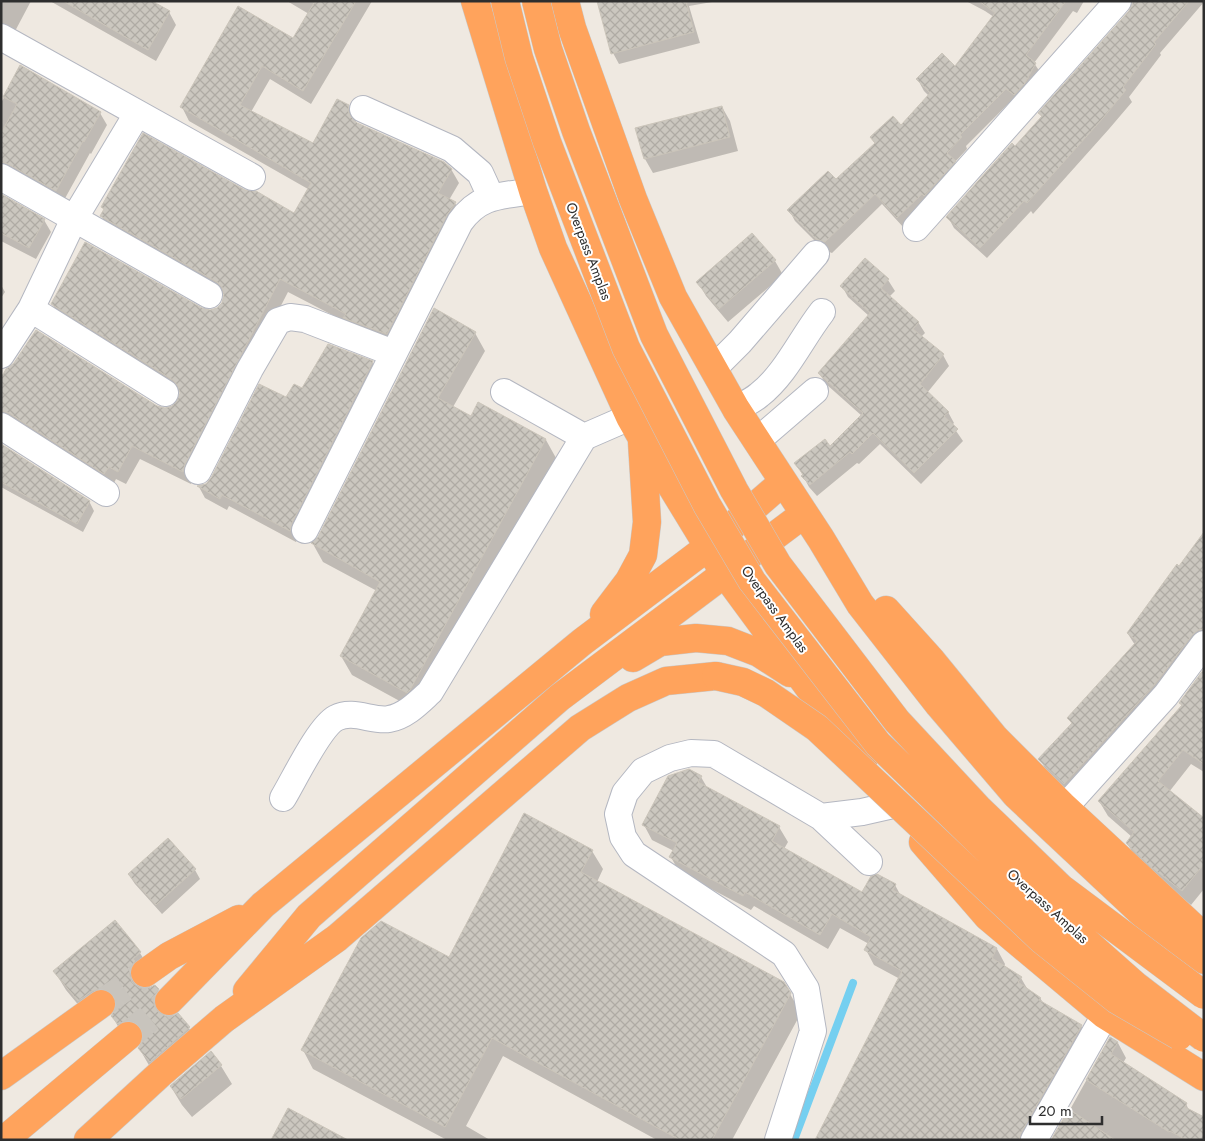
<svg xmlns="http://www.w3.org/2000/svg" width="1205" height="1141" font-family="Jost,sans-serif">
  <style>
    .shadow { fill: #0003 }
    .lines { fill: none; stroke-linecap: round; stroke-linejoin: round }
    .stream { stroke: #75cff0; stroke-width: 8 }
    .building { fill: url(#building-cross-hatch); stroke: #cbc5ba }
    .highway-tunnel { stroke: #c8c4bd; stroke-width: 28; stroke-dasharray: 28 14; stroke-linecap: butt }
    .minor-casing { stroke: #b4b7c1; stroke-width: 28 }
    .highway-casing { stroke: #c9c9c9; stroke-width: 29 }
    .minor { stroke: #fff; stroke-width: 26 }
    .highway { stroke: #ffa35c; stroke-width: 28 }
    .highway-bridge-casing { stroke: #c9c9c9; stroke-width: 29; stroke-linecap: butt }
    .highway-bridge { stroke: #ffa35c; stroke-width: 28 }
    .labels { text-anchor: middle; dominant-baseline: central; stroke-width: 4; stroke-linejoin: round; paint-order: stroke }
    .street-label { font-size: 14px; fill: #2e2e2e; stroke: #fff }
  </style>
  <defs>
    <pattern id="building-cross-hatch" width="8" height="8" patternUnits="userSpaceOnUse" patternTransform="scale(1.25)"><rect width="8" height="8" fill="#cbc7bf"/><path d="M0 0l8 8M0 8l8-8" fill="none" stroke="#afaba4"/></pattern>
  </defs>
  <rect width="100%" height="100%" fill="#efe9e1"/>
  <!-- shadow -->
  <path class="shadow" d="M1 1H31L13 35 1 37Z
    M50 1H149L169 12 176 25 156 61Z
    M287 1H372L311 104 270 79 251 112 314 144 348 106 356 120V124L451 169 459 183 449 200 455 203 463 217 394 347 288 292 192 478 191 484 140 459 126 484 116 479 112 487 1 427V381L165 409 173 407 178 402 181 393 60 317 52 304 201 309 210 311 218 309 223 303 225 295 109 229 101 216 105 210 103 207 244 191 294 214 308 189 189 121 182 107 294 40 309 14Z
    M598 1H712V2L689 6 700 43 619 64 613 53Z
    M966 1H1084L1077 13 1073 11 1034 63 1042 75 1021 105 1013 99 966 146 967 149 955 162 961 172 904 228 882 204 832 253 824 250 795 221 789 210 836 181 875 144 871 137 901 127 929 96 924 91 918 80 955 68 994 17 985 11Z
    M1134 1 1204 2 1160 53 1161 55 1129 97 1132 102 1109 129 1033 214 1031 211 987 258 954 228 948 217 1042 118 1040 114 1131 11Z
    M20 67 100 113 107 125 91 154 90 153 63 202 1 176V163L7 161H1V103Z
    M722 107 730 121 738 151 653 173 645 159Z
    M1 196 44 220 51 232 36 259 1 241Z
    M865 260 888 280 895 291 889 297 918 322 925 333 921 337 943 355 949 366 927 393 948 412 954 423 952 425 963 441 921 484 880 444 859 464 857 463 817 496 809 487 796 463 830 447 862 416 826 384 819 373 869 316 848 297 842 286Z
    M775 261 783 275 728 322 706 296 698 282Z
    M1 285 5 292 1 298Z
    M475 333 485 351 453 407 471 417 546 440 556 458 418 711 352 675 341 656 377 591 323 562 313 544 319 538Z
    M372 362 379 374 298 535 296 542 229 506 227 510 205 498 199 487 206 485 286 399Z
    M1 445 89 501 94 511 83 532 1 487Z
    M1204 534V647L1073 798 1048 774 1040 759 1072 725 1069 718 1135 645 1128 634Z
    M1204 671V772L1191 764 1169 792 1204 819V889L1191 905 1161 881 1136 858 1127 843 1132 837 1108 816 1099 801 1182 706 1181 703Z
    M701 777 708 789 779 827 788 842 784 849 862 894 895 885 901 896 997 949 1005 964 1004 967 1021 978 1028 990 1040 998 1044 1004 1081 1026 1090 1041 1033 1140H819L900 979 874 965 866 950 869 944 840 928 828 949 754 906 751 910 679 872 671 857 674 851 652 840 644 825Z
    M592 851 603 869 597 882 790 994 801 1013 732 1140H657L503 1056 466 1126 490 1140H447L313 1069 303 1050 449 958Z
    M195 870 200 879 162 914 135 884 129 875Z
    M140 953 151 971 140 989 158 990 168 1009 164 1017H173L178 1015 189 1028 200 1047 150 1067 139 1048 144 1040 136 1039 123 1035 112 1016 117 1008 110 1007 90 1019 66 990 55 972Z
    M1110 1038 1118 1043 1126 1058 1123 1063 1186 1104 1204 1140H1053Z
    M221 1066 232 1084 192 1117 182 1105 171 1087Z"/>
  <g class="lines">
    <!-- stream -->
    <path class="stream" d="M794 1140 853 983"/>
  </g>
  <!-- building -->
  <path class="building" d="M63 1H152L170 11 148 50Z
    M315 1H356L303 91 262 66 240 105 313 143 337 99 349 105 348 111 351 117 357 123 444 162 452 169 438 193 456 202 447 215 387 334 343 318 346 314 280 279 185 464 183 472 132 446 118 472 109 467 104 474 9 413 1 411V378L6 369 14 363 36 330 157 406 165 408 172 406 177 401 180 393 178 386 173 380 51 304 85 242 202 308 210 310 217 308 222 303 224 294 222 287 217 282 100 216 104 209 101 207 143 133 245 190 256 191 294 213 311 183 180 107 238 6 293 38Z
    M597 1H686L694 32 611 54Z
    M979 1H1066L1026 55 1036 63 1025 83 1014 95 1006 89 960 135 962 137 947 153 956 161 924 196 922 194 897 218 875 194 825 242 816 239 787 210 828 171 836 179 875 143 870 137 893 116 901 125 930 93 916 79 942 53 955 66 995 13Z
    M1133 1H1189L1154 42 1156 44 1123 87 1126 90 1103 118 1027 203 1024 201 980 248 946 217 1012 143 1015 146 1042 116 1038 113 1129 11Z
    M20 65 101 112 84 142 83 141 56 191 8 164 1 162V133L17 104 3 97Z
    M722 106 730 137 644 159 635 128Z
    M1 194 45 219 29 248 1 233Z
    M752 233 776 260 719 309 696 282Z
    M865 258 889 279 881 288 919 322 913 329 944 354 920 384 949 412 944 416 958 429 914 473 873 433 852 454 850 452 810 485 801 476 803 474 794 463 825 439 830 446 863 413 818 373 870 313 840 286Z
    M434 308 476 332 438 398 471 416 478 402 546 439 410 690 407 693 340 656 380 582 311 543 318 537Z
    M328 344 373 361 292 523 290 531 222 495 220 499 197 486 206 484 211 478 259 384 286 397 294 384 302 388Z
    M1 444 90 501 77 524 1 482Z
    M1204 532V629L1198 630 1192 635 1154 685 1064 784 1038 759 1072 723 1067 718 1137 641 1127 633 1177 564 1179 566Z
    M1204 669V764L1183 750 1158 781 1204 818V864L1182 891 1151 867 1126 843 1134 832 1098 801 1182 705 1179 703Z
    M689 769 702 776 698 782 780 826 772 841 862 892 871 876 877 874 896 884 893 890 997 948 992 958 1022 977 1018 982 1041 998 1039 1000 1082 1025 1021 1133 1019 1140H815L902 971 864 950 871 937 832 914 820 935 745 892 743 896 669 857 677 843 642 825 668 776Z
    M524 813 593 850 581 872 784 982 791 993 712 1140H680L492 1038 445 1127 301 1050 361 938 381 921 449 957Z
    M168 838 196 869 156 905 128 874Z
    M115 920 141 952 133 959 135 961 131 967 129 974 132 982 138 987 146 989 155 985 159 989 154 997V1005L158 1012 166 1016H173L178 1013 190 1027 150 1062 138 1048 143 1041V1034L140 1026 133 1021H125L118 1024 111 1016 115 1010 117 1003 113 995 107 990 99 989 92 991 78 1001 53 971Z
    M1110 1037 1118 1042 1111 1054 1187 1103 1185 1107 1204 1117V1140H1186L1170 1131 1169 1132 1086 1080Z
    M211 1051 222 1065 181 1099 170 1086Z
    M288 1108 348 1140H271Z
    M1069 1109 1115 1140H1051Z"/>
  <g class="lines">
    <!-- highway-tunnel -->
    <path class="highway-tunnel" d="M101 1004 145 973
      M128 1036 169 1001"/>
    <defs>
      <path id="minor" d="M1 37 252 177
        M363 109 452 149 480 173 491 197
        M1 177 209 295
        M916 228 1118 1
        M31 309 165 393
        M1 355 31 309 74 219 137 114
        M714 368 740 342 816 254
        M504 392 584 437
        M736 409C743 405 752 401 759 395 786 374 801 339 822 312
        M1 426 106 493
        M757 441 815 391
        M198 471 250 369 278 321 290 317 305 319 393 353
        M305 530 460 222C480 194 502 196 533 191
        M283 798C294 780 319 727 336 718 353 709 373 722 389 719 406 716 419 702 430 692L584 437 630 417
        M1065 807 1166 695 1204 644
        M821 817 862 812 893 805
        M778 1140 813 1031 806 989 784 954 634 854 623 837 618 814 625 793 643 771 670 758 691 753 714 754 821 817 869 862
        M1034 1140 1105 1015"/>
      <path id="highway" d="M475 1 533 191 553 248 630 417 642 438 725 574 863 761
        M565 1 572 28 633 199 673 297 736 409 821 539 860 604 939 705 1016 795 1145 916 1204 960
        M886 610 932 661 995 738 1062 805 1204 937
        M604 614 629 581 643 555 647 522 642 442
        M633 658 660 642 696 638 728 641 759 653 790 673
        M923 842 988 917 1105 1015 1204 1077
        M145 973 169 956 239 919
        M247 991 309 916 559 698 804 514
        M169 1001 263 905 582 642 708 547 783 482
        M1 1076 101 1004
        M4 1140 128 1036
        M88 1140 160 1074 224 1019 337 938 580 728 628 698 666 681 716 676"/>
    </defs>
    <!-- minor casing -->
    <use href="#minor" class="minor-casing"/>
    <!-- highway casing -->
    <use href="#highway" class="highway-casing"/>
    <!-- minor -->
    <use href="#minor" class="minor"/>
    <!-- highway -->
    <use href="#highway" class="highway"/>
    <defs>
      <path id="highway-bridge" d="M505 1 519 58 547 142 626 348 707 505 752 581 878 744 1040 901 1135 985 1204 1038
        M536 1 548 49 576 131 654 335 734 490 778 565 897 721 978 808 1061 888 1204 995
        M716 676 743 682 766 693 817 728 1042 940 1117 1000 1179 1036"/>
    </defs>
    <!-- highway-bridge casing -->
    <use href="#highway-bridge" class="highway-bridge-casing"/>
    <!-- highway-bridge -->
    <use href="#highway-bridge" class="highway-bridge"/>
  </g>
  <g class="labels">
    <!-- street labels -->
    <g class="street-label">
      <text transform="translate(589 251) rotate(69)">Overpass Amplas</text>
      <text transform="translate(775 609) rotate(54)">Overpass Amplas</text>
      <text transform="translate(1048 906) rotate(42)">Overpass Amplas</text>
    </g>
  </g>
  <!-- border -->
  <rect width="1205" height="1141" fill="none" stroke="#2e2e2e" stroke-width="5"/>
  <!-- scale -->
  <path d="M1030 1116v8h72v-8" fill="none" stroke="#2e2e2e" stroke-width="2.5"/>
  <text x="1038" y="1116" font-size="15" fill="#2e2e2e" stroke="#ffffff" stroke-width="4" paint-order="stroke">20 m</text>
</svg>
